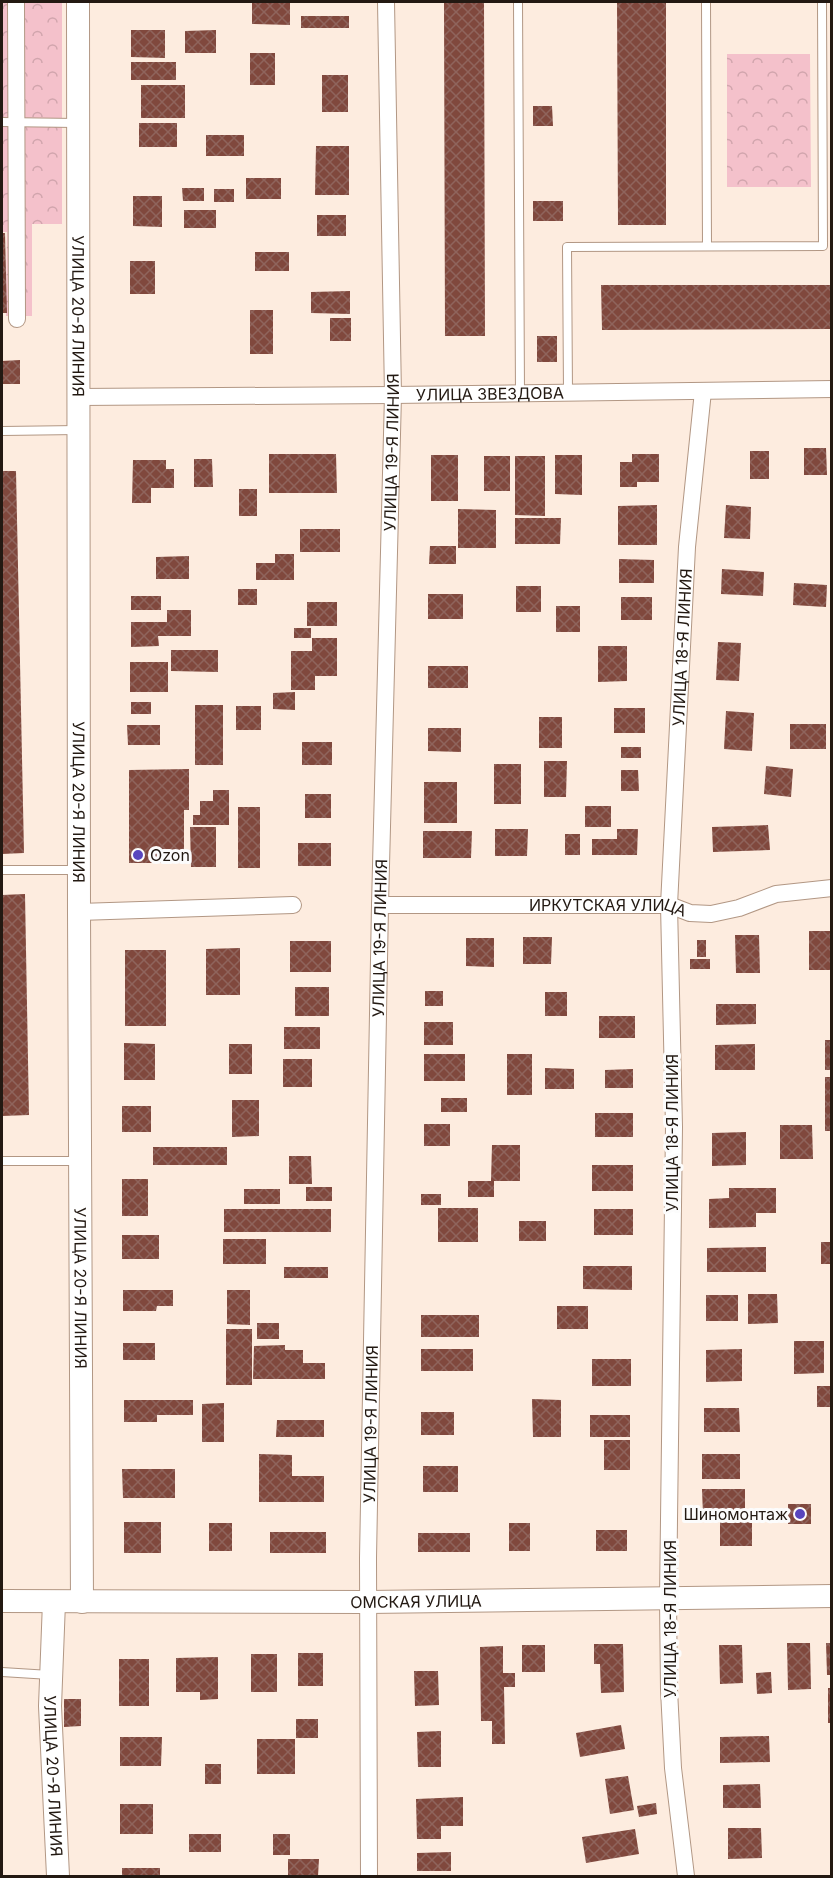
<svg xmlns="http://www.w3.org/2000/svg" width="833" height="1878" font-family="Inter,sans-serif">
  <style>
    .park { fill: url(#park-crowns) }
    .building { fill: url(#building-cross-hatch) }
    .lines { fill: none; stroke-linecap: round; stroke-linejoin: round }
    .lane-casing { stroke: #b29784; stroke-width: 10 }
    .street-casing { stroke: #b29784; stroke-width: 18 }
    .secondary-casing { stroke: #b29784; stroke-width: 24 }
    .lane { stroke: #fff; stroke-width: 8 }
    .street { stroke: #fff; stroke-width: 16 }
    .secondary { stroke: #fff; stroke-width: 22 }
    .poi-dot { fill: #5846be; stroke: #fcfcfc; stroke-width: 2 }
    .labels { text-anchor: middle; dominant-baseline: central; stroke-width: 6; stroke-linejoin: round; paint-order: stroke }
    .street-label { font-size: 16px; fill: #231912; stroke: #fcfcfc }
    .poi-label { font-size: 16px; fill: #231912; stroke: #fcfcfc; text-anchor: start }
  </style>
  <defs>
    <pattern id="park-crowns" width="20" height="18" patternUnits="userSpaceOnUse" patternTransform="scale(1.5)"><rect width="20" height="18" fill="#f4c1cb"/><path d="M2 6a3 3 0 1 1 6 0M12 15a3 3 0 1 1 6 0" fill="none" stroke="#d1a5ad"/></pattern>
    <pattern id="building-cross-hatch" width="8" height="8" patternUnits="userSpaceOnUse" patternTransform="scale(1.5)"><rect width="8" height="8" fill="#80483d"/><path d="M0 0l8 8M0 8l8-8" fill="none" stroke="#8f645c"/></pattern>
  </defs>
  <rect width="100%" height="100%" fill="#fdecdf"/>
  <!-- park -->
  <path class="park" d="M2 2H62V224H32V316H6L7 232H2Z
    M727 54H810L811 187H727Z"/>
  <!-- building -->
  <path class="building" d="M252 2H290V25L252 24Z
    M444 2H484L485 336H445Z
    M617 2H666V225H618Z
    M301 16H349V28H301Z
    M131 30H165V58L131 57Z
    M216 30V53H185V31Z
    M250 53H275V85H250Z
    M131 62H176V80H131Z
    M322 75H348V112H322Z
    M141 85H185V118H141Z
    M533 106H552L553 126H533Z
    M139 123H177V147H139Z
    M206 135H244V156H206Z
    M316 146H349V195H315Z
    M246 178H281V199H246Z
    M182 188H204V201H183Z
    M214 189H234V202H214Z
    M133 196H162V227L133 226Z
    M533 201H563V221H533Z
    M184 210H216V228H184Z
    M317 215H346V236H317Z
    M2 233H5L7 313H2Z
    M255 252H289V271H255Z
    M130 261H155V294H130Z
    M601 285H832V329L602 330Z
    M350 291V314L311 313V292Z
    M250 310H273V354H250Z
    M330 318H351V341H330Z
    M537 336H557V362H537Z
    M20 360V384H2V361Z
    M804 448H826L827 475H804Z
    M750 451H769V479H750Z
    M269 454H336L337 493H269Z
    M632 454H659V482H637V487H620V462H632Z
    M431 455H458V501H431Z
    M555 455H582V495L555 494Z
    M484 456H510V491H484Z
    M515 456H545V516L515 515Z
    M194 459H212L213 487H194Z
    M133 460H166V469H174V488H151V503H132Z
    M2 471H16L24 853 2 854Z
    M239 489H257V516H239Z
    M657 505V545H618V506Z
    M726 505 751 507 750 539 724 538Z
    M458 509 496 510V548H458Z
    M515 518H561L560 544H515Z
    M300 529H340V552H300Z
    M430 546H456V564H429Z
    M275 554H294V580H256V563H275Z
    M189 556V579H156V557Z
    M619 559 654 560V583H619Z
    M722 569 764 572 763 596 721 594Z
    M794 583 827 585 826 607 793 605Z
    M516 586H541V612H516Z
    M238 589H257V605H238Z
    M428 594H463V619H428Z
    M131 596H161V610H131Z
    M621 597H652V620H621Z
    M307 602H337V626H307Z
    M556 606H580V632H556Z
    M167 610H191V636H158L159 646 131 647V622H167Z
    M294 628H311V638H294Z
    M312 638H337V676H315V690H291V651H312Z
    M718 642 741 643 739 681 716 680Z
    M598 646H627V681L598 682Z
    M171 650H218V672L171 671Z
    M130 662H168V692H130Z
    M428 666H468V688H428Z
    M295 692V710L273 709V693Z
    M131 702H151V714H131Z
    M195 705H223V765H195Z
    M236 706H261V730H236Z
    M614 708H645V733H614Z
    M726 711 754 713 752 751 724 749Z
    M539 717H562V748H539Z
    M790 724H826V749H790Z
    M127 725H160V745H128Z
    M428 728H461V752L428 751Z
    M302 742H332V765H302Z
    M621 747H641V758H621Z
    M544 761H567L566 797H544Z
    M494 764H521V804H494Z
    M766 766 793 769 791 797 764 794Z
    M189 769V810H184V863H129V770Z
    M621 770H638L639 791H621Z
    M424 782H457V823H424Z
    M213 790H229V825H193V815H200V801H213Z
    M305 794H331V818H305Z
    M585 806H611V827H585Z
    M238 807H260V868H238Z
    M768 825 770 850 713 852 712 827Z
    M190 827H216V867H191Z
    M495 829H528L527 856H495Z
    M617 829H638L637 855H592V839H617Z
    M423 831H472L471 858H423Z
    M565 834H580V855H565Z
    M298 843H331V866H298Z
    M25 894 29 1115 2 1116V895Z
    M809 931H832V970H809Z
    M735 935H759L760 973H736Z
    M523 937H552L551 964H523Z
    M466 938H494V967L466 966Z
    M697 940H706V957H697Z
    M290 941H331V972H290Z
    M240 948V995H206V949Z
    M125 950H166V1026H125Z
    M690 959H710V969H690Z
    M295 987H329V1016H295Z
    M425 991H443V1006H425Z
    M545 992H567V1016H545Z
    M716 1004H756V1024L716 1025Z
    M599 1016H635V1038H599Z
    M424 1022H453V1045H424Z
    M284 1027H320V1049H284Z
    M825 1040H832V1070H825Z
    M124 1043 155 1044V1080H124Z
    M229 1044H252V1074H229Z
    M755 1044V1070H715V1045Z
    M424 1054H465V1081H424Z
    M507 1054H532V1095H507Z
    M283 1059H312V1087H283Z
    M545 1068 574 1069V1089H545Z
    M633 1069V1088H605V1070Z
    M825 1077H832V1131H825Z
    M441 1098H467V1112H441Z
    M232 1100H259V1136L232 1137Z
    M122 1106H151V1132H122Z
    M595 1113H633V1137H595Z
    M424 1124H450V1146H424Z
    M780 1125H812L813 1159H780Z
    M746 1132V1165L712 1166V1133Z
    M492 1145H520V1181H494V1197H468V1181H491Z
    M153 1147H227V1165H153Z
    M289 1156H311L312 1184H289Z
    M592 1165H633V1191H592Z
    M122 1179H148V1216H122Z
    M306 1187H332V1201H306Z
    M729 1188H776V1213H756V1227L709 1228V1199L729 1198Z
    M244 1189H280V1204H244Z
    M421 1194H441V1205H421Z
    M438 1208H478V1242H438Z
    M224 1209H331V1232H224Z
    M594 1209H633V1235H594Z
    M519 1221H546V1241H519Z
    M122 1235H159V1259H122Z
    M223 1239H266V1264H223Z
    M821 1242H832V1264H821Z
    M766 1247V1272H707V1248Z
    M583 1266H632V1290L583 1289Z
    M284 1267H328V1278H284Z
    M123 1290H173V1306H157L156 1311H123Z
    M227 1290H250V1325L227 1324Z
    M748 1294H777L778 1323 748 1324Z
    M706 1295H738V1321H706Z
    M557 1306H588V1329H557Z
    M421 1315H479V1337H421Z
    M257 1323H279V1339H257Z
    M226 1329H252V1385H226Z
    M794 1341H824V1373L794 1374Z
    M123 1343H155V1360H123Z
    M285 1345V1350H303V1363H325V1379H253L254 1346Z
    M421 1349H473V1371H421Z
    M742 1349V1381L706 1382V1350Z
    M592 1359H631V1386H592Z
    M817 1386H832V1407H817Z
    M532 1399 561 1400V1437H533Z
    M124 1400H193V1415H157V1422H124Z
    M224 1403V1442H202V1404Z
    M704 1408H739L740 1432H704Z
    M421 1412H454V1435H421Z
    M590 1415H630V1437H590Z
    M277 1420H324V1437H276Z
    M604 1440H630V1470H604Z
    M259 1454 292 1455V1476H324V1502H259Z
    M702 1454H740V1479H702Z
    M423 1466H458V1492H423Z
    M122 1469H175V1498H123Z
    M702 1489H745V1515H703Z
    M788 1504H811V1524H788Z
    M752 1519V1546H720V1520Z
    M124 1522H161V1553H124Z
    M209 1523H232V1551H209Z
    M509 1523H530V1551H509Z
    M596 1530H627V1551H596Z
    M270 1532H326V1553H270Z
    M418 1533H470V1552H418Z
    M787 1643H810L811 1689 788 1690Z
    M826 1643H832V1675H827Z
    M594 1644H623L624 1692 601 1693 600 1664H594Z
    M522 1645H545V1672H522Z
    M719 1645H742L743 1683 720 1684Z
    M503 1646V1673H515V1687H504L505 1744H492V1721H481L480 1647Z
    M298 1653H323V1686H298Z
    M251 1654H277V1692H251Z
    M218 1657V1699L200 1700V1692H176V1658Z
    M119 1659H149V1706H119Z
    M414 1671H438L439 1705 415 1706Z
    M771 1672 772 1693 757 1694 756 1673Z
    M828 1688H832V1723H828Z
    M64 1699H81V1726L64 1727Z
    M296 1719H318V1738H296Z
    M621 1725 625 1749 580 1757 576 1733Z
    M441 1731V1767H418L417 1732Z
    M769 1736 770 1762 720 1763V1737Z
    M120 1737H162L161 1766H120Z
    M257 1739H295V1774H257Z
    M205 1764H221V1784H205Z
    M628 1776 634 1810 610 1814 605 1779Z
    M760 1784 761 1808H723V1785Z
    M463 1797V1826H441V1839H417L416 1799Z
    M656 1803 657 1814 639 1817 637 1806Z
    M120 1804H153V1834H120Z
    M728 1828H761L762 1858 728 1859Z
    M635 1829 639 1854 586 1863 582 1837Z
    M189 1834H221V1852H189Z
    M273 1834H290V1855H273Z
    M451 1852V1871H417V1853Z
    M288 1859H319L318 1876H288Z
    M122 1868H160V1876H122Z"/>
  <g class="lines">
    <defs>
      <path id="lane" d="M518 2 520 393
        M706 2 707 246
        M2 122 76 123
        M568 392 567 247 823 246 822 2
        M2 431 78 430
        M2 870H78
        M2 1161H80
        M2 1672 50 1675"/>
      <g id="street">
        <path d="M16 2 17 319"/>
        <path id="s1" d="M78 397 393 395 832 389"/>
        <path id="s2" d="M380 905H669L690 913 711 914 739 908 776 894 832 888"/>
        <path d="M79 912 293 905"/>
        <path id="s3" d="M369 1876 368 1558 380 905 393 395 386 2"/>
        <path id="s4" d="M686 1876 673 1768 669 1690 668 1599 674 1127 669 905 687 547 703 391"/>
      </g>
      <g id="secondary">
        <path id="s5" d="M78 2 79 912 82 1602"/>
        <path id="s6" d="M2 1601 368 1602 832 1596"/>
        <path id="s7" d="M54 1602 50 1706 58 1876"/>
      </g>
    </defs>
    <!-- lane casing -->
    <use href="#lane" class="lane-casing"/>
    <!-- street casing -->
    <use href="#street" class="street-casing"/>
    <!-- secondary casing -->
    <use href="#secondary" class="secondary-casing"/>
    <!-- lane -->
    <use href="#lane" class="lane"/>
    <!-- street -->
    <use href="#street" class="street"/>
    <!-- secondary -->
    <use href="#secondary" class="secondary"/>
  </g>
  <!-- markers -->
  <g class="poi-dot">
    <circle cx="138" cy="855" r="6"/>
    <circle cx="800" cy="1514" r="6"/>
  </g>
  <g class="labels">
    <!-- street labels -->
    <g class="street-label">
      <text stroke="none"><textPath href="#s5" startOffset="314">УЛИЦА 20-Я ЛИНИЯ</textPath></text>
      <text stroke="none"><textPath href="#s1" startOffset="412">УЛИЦА ЗВЕЗДОВА</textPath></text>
      <text stroke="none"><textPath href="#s3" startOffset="1424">УЛИЦА 19-Я ЛИНИЯ</textPath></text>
      <text stroke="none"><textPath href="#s4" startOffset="1230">УЛИЦА 18-Я ЛИНИЯ</textPath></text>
      <text stroke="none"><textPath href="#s5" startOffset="800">УЛИЦА 20-Я ЛИНИЯ</textPath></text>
      <text stroke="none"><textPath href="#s2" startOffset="228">ИРКУТСКАЯ УЛИЦА</textPath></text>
      <text stroke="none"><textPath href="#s3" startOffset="938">УЛИЦА 19-Я ЛИНИЯ</textPath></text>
      <text transform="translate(672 1133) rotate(-90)">УЛИЦА 18-Я ЛИНИЯ</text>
      <text stroke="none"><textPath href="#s5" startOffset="1286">УЛИЦА 20-Я ЛИНИЯ</textPath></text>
      <text stroke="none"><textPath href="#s3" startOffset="452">УЛИЦА 19-Я ЛИНИЯ</textPath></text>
      <text stroke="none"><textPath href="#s6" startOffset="414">ОМСКАЯ УЛИЦА</textPath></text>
      <text transform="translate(670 1619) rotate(-90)">УЛИЦА 18-Я ЛИНИЯ</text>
      <text stroke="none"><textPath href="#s7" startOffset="174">УЛИЦА 20-Я ЛИНИЯ</textPath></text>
    </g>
    <!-- poi labels -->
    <g class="poi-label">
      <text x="150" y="855">Ozon</text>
      <text x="788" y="1514" text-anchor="end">Шиномонтаж</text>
    </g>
  </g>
  <!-- border -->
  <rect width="833" height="1878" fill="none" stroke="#231912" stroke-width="6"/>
</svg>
